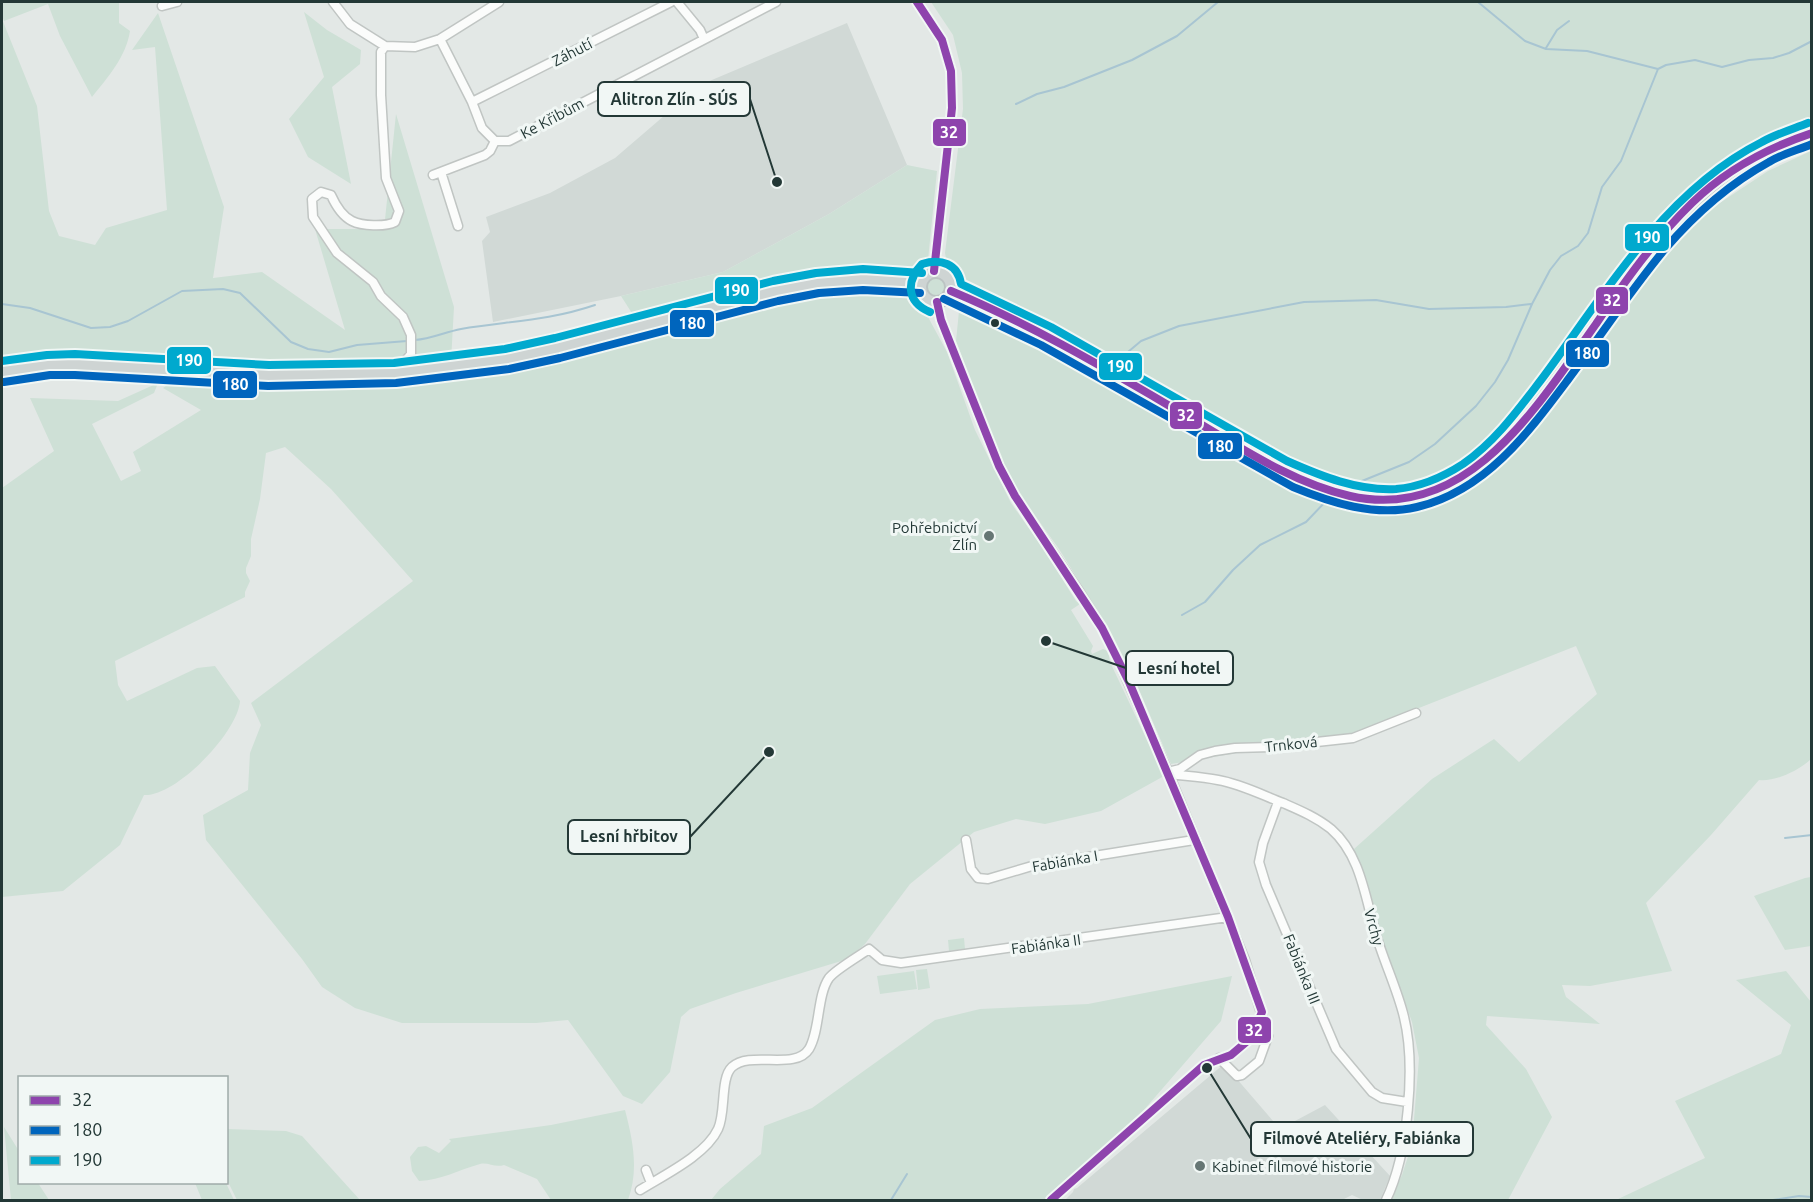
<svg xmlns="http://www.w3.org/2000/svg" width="1813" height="1202" font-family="Ubuntu,sans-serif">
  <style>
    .built { fill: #d1d9d6 }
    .green { fill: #cee0d6 }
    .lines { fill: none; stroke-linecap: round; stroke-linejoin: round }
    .stream { stroke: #a8c5d2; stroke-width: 2 }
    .minor-casing { stroke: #c0c5c3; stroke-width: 11 }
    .major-casing { stroke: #bcc4c3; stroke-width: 14 }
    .minor { stroke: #fbfcfb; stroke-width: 8 }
    .major { stroke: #ced4d3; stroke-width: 10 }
    .bus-1-casing { stroke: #f1f7f5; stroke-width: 12 }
    .bus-2-casing { stroke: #f1f7f5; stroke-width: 12 }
    .bus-3-casing { stroke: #f1f7f5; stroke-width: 12 }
    .bus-1 { stroke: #8e44ad; stroke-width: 8 }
    .bus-2 { stroke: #0065bd; stroke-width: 8 }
    .bus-3 { stroke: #00a9ce; stroke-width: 8 }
    .bus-dot { fill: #233836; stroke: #f1f7f5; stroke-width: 2 }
    .poi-dot { fill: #667674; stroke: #f1f7f5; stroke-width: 2 }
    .labels { text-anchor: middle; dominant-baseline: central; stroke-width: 6; stroke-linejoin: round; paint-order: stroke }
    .street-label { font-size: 15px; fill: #233836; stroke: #f1f7f5 }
    .poi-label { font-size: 15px; fill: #233836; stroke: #f1f7f5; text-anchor: end }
    .leader { fill: none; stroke: #233836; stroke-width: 2 }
    .callout-dot { fill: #233836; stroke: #f1f7f5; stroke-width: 2 }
    .callout { fill: #f1f7f5; stroke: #233836; stroke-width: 2 }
    .callout-label { font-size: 16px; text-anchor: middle; font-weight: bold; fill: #233836 }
    .line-badge { stroke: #f1f7f5; stroke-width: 2 }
    .badge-label { font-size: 16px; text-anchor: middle; font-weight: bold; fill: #fff }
  </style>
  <rect width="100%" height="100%" fill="#e3e8e6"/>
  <!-- built -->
  <path class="built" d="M847 23 907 165 829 214 723 272 621 296 493 322 482 241 490 232 486 217 550 193 615 158 700 85Z
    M1224 1064 1280 1129 1325 1105 1390 1176 1380 1200H1363L1352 1195 1342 1200H1065L1073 1192 1074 1189 1077 1188Z"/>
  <!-- green -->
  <path class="green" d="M2 2H119V23L130 31C126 57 108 77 92 97L60 36 48 4 4 21 2 16Z
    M931 2H1811V124C1763 139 1721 161 1684 196L1547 380 1557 390 1682 228 1768 171 1811 151V759C1800 770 1775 782 1759 780L1711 835 1646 903 1672 971 1590 986 1562 985 1566 997 1600 1024 1487 1016 1486 1025 1526 1069 1552 1117 1508 1200H1390L1402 1175 1412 1144 1419 1058 1412 1022 1382 938 1354 849 1432 779 1494 739 1519 762 1597 694 1576 646 1353 734 1171 764 1137 685 1097 610 1059 549 1021 496 1000 457 956 341 962 281 947 263 945 253 963 109 962 73 953 35Z
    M304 12 327 30 361 50 360 64 332 87 351 184 308 157 289 119 324 77Z
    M158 13 224 207 213 278 262 272 345 330 315 229H384L396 114 454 307 451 361 388 369 76 353 2 367V19L37 106 49 211 59 236 95 245 106 228 167 210 155 47 132 50Z
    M907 165 937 171 928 260C924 269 915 272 906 274L823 275 782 279 641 321 635 318 621 296 723 272 829 214Z
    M926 286a10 10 0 1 1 20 0a10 10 0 1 1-20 0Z
    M849 288H875L907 293 916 300 928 317 947 352 975 430 1011 503 1042 547 1076 601 1080 604 1071 610 1093 646 1091 651 1092 654 1103 649 1108 651 1110 662 1164 776 1101 811 1045 824 1016 819 974 832 910 884 865 944 848 959 736 993 690 1009 681 1017 670 1072 642 1104 623 1096 568 1020 536 1023H402L355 1008 322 987 302 959 206 840 203 815 248 790 250 753 261 725 251 703 413 581 331 489 285 447 266 453 260 499 251 539V556L246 568V573L250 581 245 592V597L115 661 118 685 127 701 197 668 215 666 240 701C238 732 176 797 144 795L120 845 63 891 2 897V488L54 451 30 398 118 401 158 383 154 393 92 424 121 481 141 471 133 452 201 410 163 388 172 382 321 385 401 383 550 364 801 296Z
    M1811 877V946L1785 950 1754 896 1805 878Z
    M964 938 965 949 949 951 948 940Z
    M927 969 930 988 918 990 916 970Z
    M914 971 917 989 880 994 877 976Z
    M1786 971 1811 1002V1200H1616L1705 1158 1675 1101 1781 1054 1791 1025 1736 980Z
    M1232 976 1221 1021 1143 1111 1046 1200H711L720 1189 761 1154 764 1126 812 1108 935 1020 980 1009 1088 1004Z
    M625 1110C633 1141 639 1170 628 1200H551L537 1179 504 1165C495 1168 488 1162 480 1164 458 1170 442 1180 419 1181L412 1171 410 1157 418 1147 426 1146 439 1153 451 1141 449 1139 551 1125Z
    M4 1127 19 1151 20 1182 38 1183 49 1200H11Z
    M227 1129 286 1131 302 1136 360 1200H237L227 1180Z
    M195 1183H226L234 1200H202Z"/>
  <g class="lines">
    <!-- stream -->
    <path class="stream" d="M1478 2 1525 41 1546 49 1587 51 1658 69
      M1546 48 1557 30 1569 21
      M1016 104 1037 94 1064 87 1132 60 1177 36 1218 2
      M2 304 30 308 91 328 110 327 128 321 182 291 223 289 240 293 291 342 308 349 329 352 357 345 407 341
      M415 340C431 339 445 332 461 329 509 321 548 321 595 305
      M1122 357 1141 341 1179 326 1304 302 1376 300 1429 309 1506 307 1531 304
      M1352 485 1409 462 1435 444 1476 406 1495 382 1508 360 1532 304 1550 270 1561 256 1578 246 1588 233 1602 187 1621 161 1658 69 1666 65 1695 60 1722 67 1749 60 1773 58 1789 53 1812 41
      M1182 615 1205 602 1233 570 1260 545 1306 522 1328 499
      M1785 838 1812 835
      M891 1200 907 1174
      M1773 1200 1799 1196 1812 1197"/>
    <defs>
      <path id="minor" d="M333 2 350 24 385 46 415 47 440 39 499 2
        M677 2 700 30 704 39
        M917 2 942 40 951 71 952 108 934 271
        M162 6 177 2
        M440 39 472 102 482 128 495 141H509L776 2
        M385 46 381 52V95L386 178 399 211 395 222C385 227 362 226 352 221 342 216 335 204 331 195L321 192 312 199 313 217 337 253 373 282 381 296 403 317 411 335V354L395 373
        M472 102 671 2
        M441 172 458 226
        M433 175 485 155 490 151 495 141
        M937 302 941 320 999 466 1015 496 1077 588 1102 628 1119 662 1169 774 1245 960 1268 1036 1259 1061 1242 1075 1237 1076 1219 1058
        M1168 772 1180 769 1200 755 1215 751 1235 748 1271 747 1353 738 1416 713
        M1169 774C1185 776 1202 777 1218 780 1241 784 1262 795 1283 803 1299 810 1316 817 1331 829 1360 854 1365 896 1375 931 1383 960 1397 988 1404 1017 1416 1066 1408 1155 1386 1200
        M1278 802 1263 843 1259 862 1266 885 1336 1049 1372 1092 1382 1098 1407 1102
        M966 840 971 869 978 878 988 879 1032 866 1194 840
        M646 1170 651 1183
        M640 1190C664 1175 706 1155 718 1129 726 1113 720 1078 732 1067 751 1050 795 1071 809 1049 820 1031 817 995 829 978 835 970 859 956 869 949L882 960 901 963 1228 917
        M1051 1200 1204 1065 1231 1055 1251 1038 1262 1012"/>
      <path id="major" d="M921 287a15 15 0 1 1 30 0a15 15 0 1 1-30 0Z
        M951 291C1041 326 1126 382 1210 430 1255 455 1299 483 1350 496 1401 508 1456 488 1493 454 1513 436 1529 414 1545 393 1594 330 1635 259 1692 203 1726 170 1767 147 1812 133
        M2 372 49 365 75 364 269 376 395 373 507 359 557 348 776 291 818 283 863 279 921 283"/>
    </defs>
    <!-- minor casing -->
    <use href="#minor" class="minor-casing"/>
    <!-- major casing -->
    <use href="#major" class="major-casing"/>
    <!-- minor -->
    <use href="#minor" class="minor"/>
    <!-- major -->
    <use href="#major" class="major"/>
    <defs>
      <path id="bus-1" d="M917 2 942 40 951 71 952 108 934 271
        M951 291C1035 326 1113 373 1192 419 1241 448 1293 483 1350 496 1468 523 1538 405 1596 324 1625 281 1655 239 1692 203 1726 170 1767 148 1812 133
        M937 302 941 320 999 466 1015 496 1102 628 1129 682 1228 917 1262 1012 1251 1038 1231 1055 1204 1065 1051 1200"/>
      <path id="bus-2" d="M944 299 1041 345 1293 487C1332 503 1375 517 1417 507 1485 491 1528 433 1567 381 1600 337 1630 291 1665 249 1695 214 1729 184 1769 162 1782 154 1798 150 1812 144
        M4 382 50 375H75L268 386 396 383 509 369 560 358 778 301 819 293 863 290 920 293"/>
      <path id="bus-3" d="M930 312C906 302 906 281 922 264 941 258 958 264 961 284L1051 327 1287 461C1321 476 1357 491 1396 489 1420 487 1443 477 1463 464 1495 442 1518 410 1541 380 1577 332 1610 280 1650 234 1681 198 1718 164 1762 142 1776 134 1793 129 1808 123
        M2 361 47 355 75 354 269 365 394 363 505 349 555 338 773 281 816 273 863 269 922 273"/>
    </defs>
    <!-- bus-1 casing -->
    <use href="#bus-1" class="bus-1-casing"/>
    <!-- bus-2 casing -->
    <use href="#bus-2" class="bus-2-casing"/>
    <!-- bus-3 casing -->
    <use href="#bus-3" class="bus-3-casing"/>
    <!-- bus-1 -->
    <use href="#bus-1" class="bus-1"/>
    <!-- bus-2 -->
    <use href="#bus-2" class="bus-2"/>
    <!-- bus-3 -->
    <use href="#bus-3" class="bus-3"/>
  </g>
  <!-- markers -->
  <circle class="bus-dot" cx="995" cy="323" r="5"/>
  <g class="poi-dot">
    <circle cx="989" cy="536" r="6"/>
    <circle cx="1200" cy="1166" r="6"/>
  </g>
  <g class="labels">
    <!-- street labels -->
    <g class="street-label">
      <text transform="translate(572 52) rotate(-27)">Záhutí</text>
      <text transform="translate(552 118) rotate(-28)">Ke Křibům</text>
      <text transform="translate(1291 744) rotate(-6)">Trnková</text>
      <text transform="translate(1065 861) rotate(-10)">Fabiánka I</text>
      <text transform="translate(1374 927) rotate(75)">Vrchy</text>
      <text transform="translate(1046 944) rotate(-8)">Fabiánka II</text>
      <text transform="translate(1302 969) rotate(68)">Fabiánka III</text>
    </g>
    <!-- poi labels -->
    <g class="poi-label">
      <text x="977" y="527">Pohřebnictví<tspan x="977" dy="17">Zlín</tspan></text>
      <text x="1212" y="1166" text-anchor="start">Kabinet filmové historie</text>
    </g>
  </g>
  <!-- callouts -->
  <path class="leader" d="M777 182L750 99M1046 641L1126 668M769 752L690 837M1207 1068L1251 1139"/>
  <g class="callout-dot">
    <circle cx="777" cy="182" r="6"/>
    <circle cx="1046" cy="641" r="6"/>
    <circle cx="769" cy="752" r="6"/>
    <circle cx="1207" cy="1068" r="6"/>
  </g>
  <g class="callout">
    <rect x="598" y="82" width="152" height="34" rx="6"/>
    <rect x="1126" y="651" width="107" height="34" rx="6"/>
    <rect x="568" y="820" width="122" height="34" rx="6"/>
    <rect x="1251" y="1122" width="222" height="34" rx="6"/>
  </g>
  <g class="callout-label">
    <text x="674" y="105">Alitron Zlín - SÚS</text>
    <text x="1179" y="674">Lesní hotel</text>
    <text x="629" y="842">Lesní hřbitov</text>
    <text x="1362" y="1144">Filmové Ateliéry, Fabiánka</text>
  </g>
  <g class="line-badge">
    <rect x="932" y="118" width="35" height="29" rx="6" fill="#8e44ad"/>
    <rect x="1624" y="223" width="46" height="29" rx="6" fill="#00a9ce"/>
    <rect x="714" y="276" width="45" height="29" rx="6" fill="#00a9ce"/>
    <rect x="1595" y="286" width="34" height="29" rx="6" fill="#8e44ad"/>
    <rect x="669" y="309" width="46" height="29" rx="6" fill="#0065bd"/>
    <rect x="1565" y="339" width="45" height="29" rx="6" fill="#0065bd"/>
    <rect x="166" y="346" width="46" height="29" rx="6" fill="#00a9ce"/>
    <rect x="1098" y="352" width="45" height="29" rx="6" fill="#00a9ce"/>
    <rect x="212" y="370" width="46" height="29" rx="6" fill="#0065bd"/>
    <rect x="1169" y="401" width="34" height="29" rx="6" fill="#8e44ad"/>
    <rect x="1197" y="432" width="46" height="28" rx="6" fill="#0065bd"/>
    <rect x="1237" y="1016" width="35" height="28" rx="6" fill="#8e44ad"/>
  </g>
  <g class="badge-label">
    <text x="949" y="138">32</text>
    <text x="1647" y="243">190</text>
    <text x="736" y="296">190</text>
    <text x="1612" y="306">32</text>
    <text x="692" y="329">180</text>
    <text x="1587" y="359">180</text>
    <text x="189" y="366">190</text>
    <text x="1120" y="372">190</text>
    <text x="235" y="390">180</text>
    <text x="1186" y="421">32</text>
    <text x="1220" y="452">180</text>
    <text x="1254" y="1036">32</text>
  </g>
  <!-- border -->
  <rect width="1813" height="1202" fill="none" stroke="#233836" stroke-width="6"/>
  <!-- legend -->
  <rect x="18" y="1076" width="210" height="108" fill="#f1f7f5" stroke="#9faba9" stroke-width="1.5"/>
  <rect x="30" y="1096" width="30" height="9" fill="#8e44ad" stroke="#9faba9" stroke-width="1.5"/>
  <text x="72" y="1106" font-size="18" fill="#233836">32</text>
  <rect x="30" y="1126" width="30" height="9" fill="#0065bd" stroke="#9faba9" stroke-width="1.5"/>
  <text x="72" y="1136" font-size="18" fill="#233836">180</text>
  <rect x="30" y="1156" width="30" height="9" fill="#00a9ce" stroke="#9faba9" stroke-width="1.5"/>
  <text x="72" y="1166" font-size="18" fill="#233836">190</text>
</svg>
